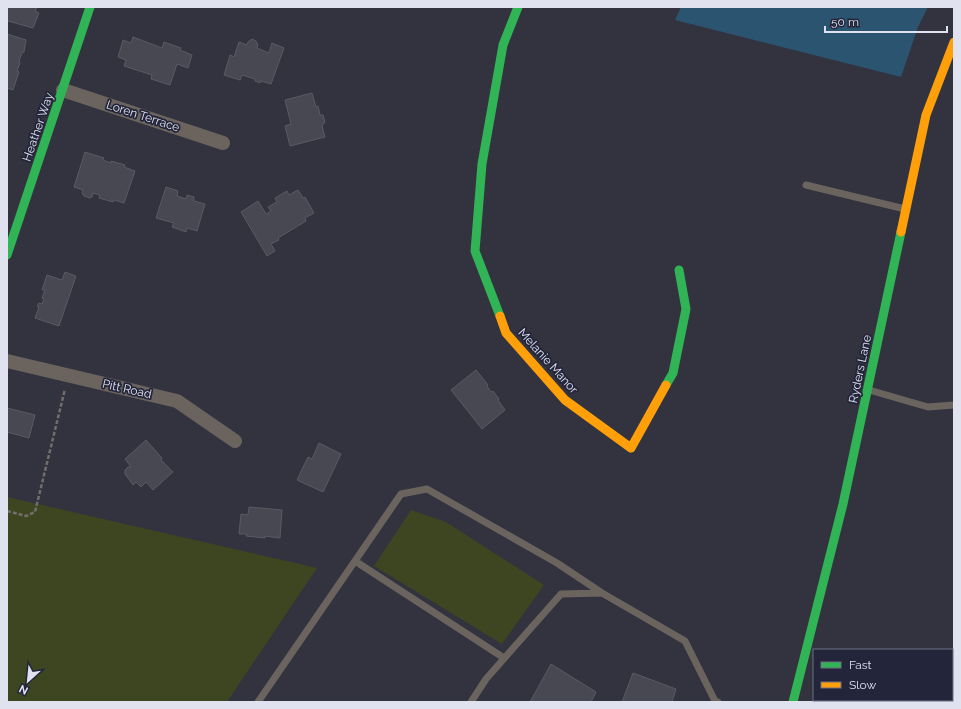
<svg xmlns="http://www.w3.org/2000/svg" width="961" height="709" font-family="Raleway,sans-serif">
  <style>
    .green { fill: #3d4621 }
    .water { fill: #2b5470 }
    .building { fill: #474852; stroke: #595a64 }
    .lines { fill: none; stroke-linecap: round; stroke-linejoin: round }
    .path { stroke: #736e6c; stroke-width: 2.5; stroke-dasharray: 4 2; stroke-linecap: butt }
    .lane { stroke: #6b645e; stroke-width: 7 }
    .street { stroke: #6b645e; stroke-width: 14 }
    .fast { stroke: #30b455; stroke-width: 9 }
    .slow { stroke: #ff9f0a; stroke-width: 9 }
    .labels { text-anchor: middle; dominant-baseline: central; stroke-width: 3.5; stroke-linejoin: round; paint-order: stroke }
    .street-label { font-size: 12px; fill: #e0e2f0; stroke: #23253a }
  </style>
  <rect width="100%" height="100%" fill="#32333f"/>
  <!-- green -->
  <path class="green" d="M7 497 317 568 227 702H7Z
    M411 510 446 522 544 585 502 644 374 566Z"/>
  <!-- water -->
  <path class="water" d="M681 7H928L918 27 901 77 675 20Z"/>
  <!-- building -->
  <path class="building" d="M7 7H37L35 11 39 13 33 28 8 21 7 19Z
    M7 34 26 40 24 52 22 53 19 61 20 63 17 71 19 72 13 90 7 88Z
    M133 37 162 48 164 42 181 48 180 50 192 55 188 68 177 64 170 85 151 79 152 75 124 66 126 60 118 57 123 40 131 43Z
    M252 39 256 41 258 45 257 48 269 53 272 43 284 48 271 84 261 81 260 83 255 81V79L242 75 240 80 224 75 230 55 234 57 239 42 247 45 248 42Z
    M312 93 316 107 318 106 320 115H323L325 122 322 126 325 137 290 146 285 126 291 124 285 100Z
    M85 152 104 158 103 160 111 163V161L125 165 124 167 135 171 124 203 114 200 113 202 99 198 100 195 93 193 92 197 90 198 84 196 82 193 83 190 74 187Z
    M166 187 178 191 177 196 186 199 187 195 194 197V201L205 204 197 231 187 228 186 232 172 227 174 223 156 218Z
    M298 190 303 198 305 197 314 213 305 218 306 221 278 238 279 240 271 244 275 251 267 256 241 212 258 201 266 214 271 211 268 207 277 202 275 198 287 191 289 195Z
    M65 272 76 276 59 326 35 318 39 307 37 306 39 303 42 304 44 299 42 298 45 290H42L47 275 62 280Z
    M476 370 488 385 487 386 491 392 493 391 499 399 498 400 505 410 482 429 451 390Z
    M7 408 35 415 29 438 7 432Z
    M146 440 162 458 161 460 173 472 153 490 146 482 141 487 136 482 133 485 125 474V470L128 467H131L125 459Z
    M319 443 341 454 323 492 297 480 308 457 312 459Z
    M249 507 282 510 280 538 265 536V538L246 536 247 534H239L241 514 248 515Z
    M551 664 596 692 591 702H530Z
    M633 673 676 689 672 702H622Z"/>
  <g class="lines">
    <!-- path -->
    <path class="path" d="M7 511 26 516 35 512 65 389"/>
    <!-- lane -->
    <path class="lane" d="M806 185 905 209
      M869 390 928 407 954 405
      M355 561 504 658
      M258 702 401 494 427 489 557 563 602 593 685 641 715 701 718 702
      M471 702 486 679 561 594 602 593"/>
    <!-- street -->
    <path class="street" d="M63 90 223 143
      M7 361 177 401 235 441"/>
    <!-- fast -->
    <path class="fast" d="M7 255 90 7
      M500 316 475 251 482 164 503 45 518 7
      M666 385 673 373 686 309 679 270
      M793 702 843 504 901 232"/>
    <!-- slow -->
    <path class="slow" d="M901 232 926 115 954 42
      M500 316 506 333 565 400 631 448 666 385"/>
  </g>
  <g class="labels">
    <!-- street labels -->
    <g class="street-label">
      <text transform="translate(143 116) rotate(18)">Loren Terrace</text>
      <text transform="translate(38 127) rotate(-71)">Heather Way</text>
      <text transform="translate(548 361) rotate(48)">Melanie Manor</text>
      <text transform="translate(860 369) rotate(-78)">Ryders Lane</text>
      <text transform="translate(127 389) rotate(13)">Pitt Road</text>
    </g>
  </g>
  <!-- border -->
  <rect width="961" height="709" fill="none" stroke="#e0e2f0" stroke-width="16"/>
  <!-- legend -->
  <rect x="813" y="649" width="140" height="52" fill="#23253a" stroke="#6f7183"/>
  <rect x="821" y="662" width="20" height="6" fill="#30b455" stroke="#6f7183"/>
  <text x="849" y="669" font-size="12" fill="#e0e2f0">Fast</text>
  <rect x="821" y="682" width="20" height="6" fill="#ff9f0a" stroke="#6f7183"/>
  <text x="849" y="689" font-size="12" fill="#e0e2f0">Slow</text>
  <!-- north arrow -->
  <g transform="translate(28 681) rotate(207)" stroke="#23253a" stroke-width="3" paint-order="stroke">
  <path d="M0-3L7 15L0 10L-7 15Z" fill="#e0e2f0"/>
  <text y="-6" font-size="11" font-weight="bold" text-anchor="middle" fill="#e0e2f0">N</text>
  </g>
  <!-- scale -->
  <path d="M825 26v6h122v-6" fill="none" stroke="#e0e2f0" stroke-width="2"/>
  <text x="831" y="26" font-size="12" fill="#e0e2f0" stroke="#23253a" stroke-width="3" paint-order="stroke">50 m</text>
</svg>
